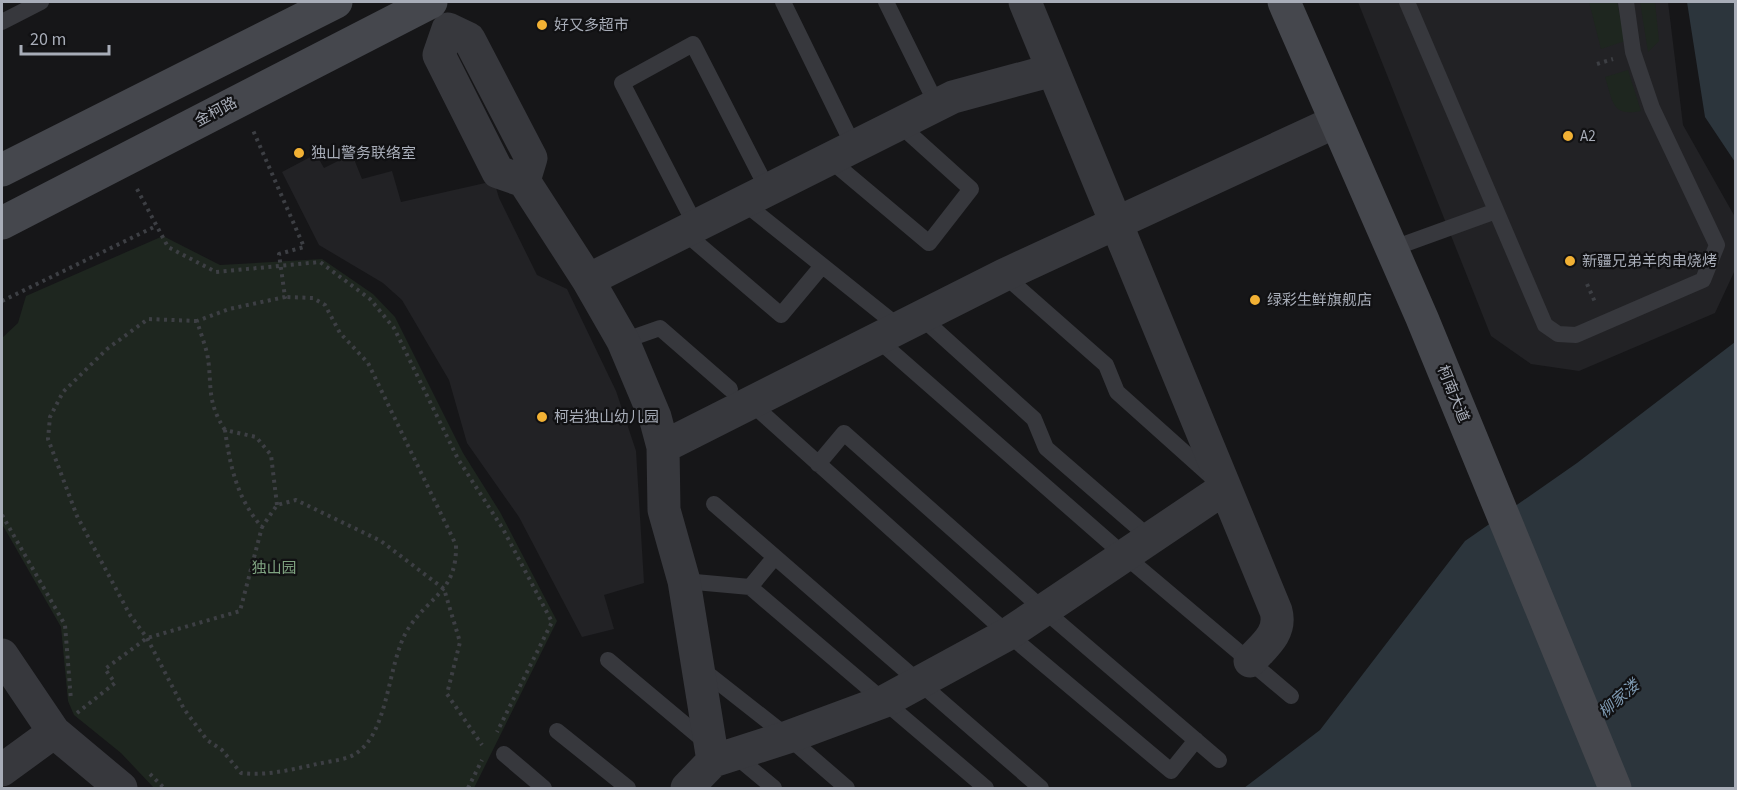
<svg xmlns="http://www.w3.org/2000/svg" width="1737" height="790" font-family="'Source Sans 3','Noto Sans SC',sans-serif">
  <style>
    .built { fill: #222225 }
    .green { fill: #1e261f }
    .water { fill: #2c353c }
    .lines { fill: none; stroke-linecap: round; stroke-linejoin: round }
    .path { stroke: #3d3f44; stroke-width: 4; stroke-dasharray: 3 4.5; stroke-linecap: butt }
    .lane { stroke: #37383d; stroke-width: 16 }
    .street { stroke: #37383d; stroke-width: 33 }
    .secondary { stroke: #45474d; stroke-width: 33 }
    .poi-dot { fill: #f2b134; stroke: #111113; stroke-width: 2 }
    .labels { text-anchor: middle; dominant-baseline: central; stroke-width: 4.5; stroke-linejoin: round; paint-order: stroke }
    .poi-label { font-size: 15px; fill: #a8adb8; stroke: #111113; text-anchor: start }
    .street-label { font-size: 15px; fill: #a8adb8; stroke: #111113 }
    .park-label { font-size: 15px; fill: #7fa381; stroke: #111113 }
    .water-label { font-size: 16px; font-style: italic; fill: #7f9bb3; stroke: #111113 }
  </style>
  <rect width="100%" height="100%" fill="#161618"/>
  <!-- built -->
  <path class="built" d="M1358 2H1668L1683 125 1735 217V270L1715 313 1579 371 1531 364 1491 336Z
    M316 154 324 168 352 154 362 179 392 171 401 202 494 181 499 198 537 275 567 289 616 391 636 451 644 583 604 595 614 629 582 637 519 517 467 443 449 380 402 300 383 283 319 245 282 172Z"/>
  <!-- green -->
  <path class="green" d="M1589 2H1617L1625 41 1601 49Z
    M1640 2H1655L1659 41 1648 52Z
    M1628 70 1641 111C1611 117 1613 101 1605 77Z
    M163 236 220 265 322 259 373 294 395 317 463 453 500 512 557 621 474 788H154L121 753 74 715 68 701 61 627 2 524V338L18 323 26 296Z"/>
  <!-- water -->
  <path class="water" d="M1687 2H1735V162L1705 117Z
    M1735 342V788H1244L1320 730 1465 541 1577 463Z"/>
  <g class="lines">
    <!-- path -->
    <path class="path" d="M1597 64 1613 59
      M137 189 168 247 216 272 320 262 370 299 394 328 458 459 503 529 552 622 497 732
      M1587 284 1595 302
      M2 301 156 226
      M197 321 148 319 107 349 63 392 50 417 48 439 77 516 130 615 147 638 184 709 207 740 222 750 241 773C266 776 289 770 313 765 324 762 338 761 349 757 390 741 386 664 408 629 429 596 457 592 456 545L368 363 340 333 325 305 313 298 285 297
      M225 430C205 399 213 384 207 353 204 342 200 331 197 321L229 309 285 297 279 254 304 247 252 128
      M277 505 271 455 256 437 225 430C230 466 237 499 262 527L277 505 296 500 381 541 444 589 460 642 447 694 482 745
      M2 515 65 625 71 700
      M77 713 115 683 105 669 147 638 240 611 262 527
      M150 774 164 788
      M468 788 482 760"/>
    <!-- lane -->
    <path class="lane" d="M783 2 854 147
      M886 2 937 105
      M1407 2 1545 325 1558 334 1576 335 1703 280 1717 245 1652 108 1633 52 1626 2
      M2 22 41 2
      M829 159 929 243 971 189 900 125
      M743 202 899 327
      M696 226 622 83 693 44 768 190
      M684 232 781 315 822 266
      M1391 249 1496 211
      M1004 275 1106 365 1117 392 1213 478
      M921 317 1034 419 1046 448 1151 539
      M876 338 1125 556 1291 696
      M623 341 660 328 730 389
      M751 403 1008 634 1171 771 1196 740
      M818 464 844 433 1045 611 1219 760
      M714 504 1041 788
      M684 581 750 587 986 788
      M750 587 774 558
      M608 660 707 743
      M699 667 788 737 847 788
      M557 731 628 788
      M732 753 774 788
      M504 754 544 788"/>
    <!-- street -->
    <path class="street" d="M1025 2 1276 611C1282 633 1264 646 1250 661
      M448 29 469 39 531 158 524 181 498 172 439 55Z
      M524 181 588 280 623 341 655 417 663 447 664 510 684 581 713 761
      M588 280 937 105 953 97 1053 70
      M663 447 1004 275 1335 122
      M2 655 54 732 121 788
      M2 770 54 732
      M687 788 713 761 788 737 885 701 1008 634 1225 488"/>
    <!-- secondary -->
    <path class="secondary" d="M1284 2 1422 318 1615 788
      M2 170 336 2
      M2 223 431 2"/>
  </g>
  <!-- markers -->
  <g class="poi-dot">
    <circle cx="542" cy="25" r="6"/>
    <circle cx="1568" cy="136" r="6"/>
    <circle cx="299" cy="153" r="6"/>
    <circle cx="1570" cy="261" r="6"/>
    <circle cx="1255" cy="300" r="6"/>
    <circle cx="542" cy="417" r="6"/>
  </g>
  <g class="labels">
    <!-- poi labels -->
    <g class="poi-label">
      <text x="554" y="25">好又多超市</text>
      <text x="1580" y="136">A2</text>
      <text x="311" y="153">独山警务联络室</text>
      <text x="1582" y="261">新疆兄弟羊肉串烧烤</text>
      <text x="1267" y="300">绿彩生鲜旗舰店</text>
      <text x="554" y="417">柯岩独山幼儿园</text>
    </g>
    <!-- street labels -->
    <g class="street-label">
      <text transform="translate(216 112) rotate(-28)">金柯路</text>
      <text transform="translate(1453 394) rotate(68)">柯南大道</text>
    </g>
    <!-- park labels -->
    <g class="park-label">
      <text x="274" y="568">独山园</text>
    </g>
    <!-- water labels -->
    <g class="water-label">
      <text transform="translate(1619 699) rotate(-41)">柳家溇</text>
    </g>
  </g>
  <!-- border -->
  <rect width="1737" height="790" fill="none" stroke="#a8adb8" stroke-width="6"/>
  <!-- scale -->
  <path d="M21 45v9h88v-9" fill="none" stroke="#a8adb8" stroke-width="3"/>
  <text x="30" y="45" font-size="18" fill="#a8adb8" stroke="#111113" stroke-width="4.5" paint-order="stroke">20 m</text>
</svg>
